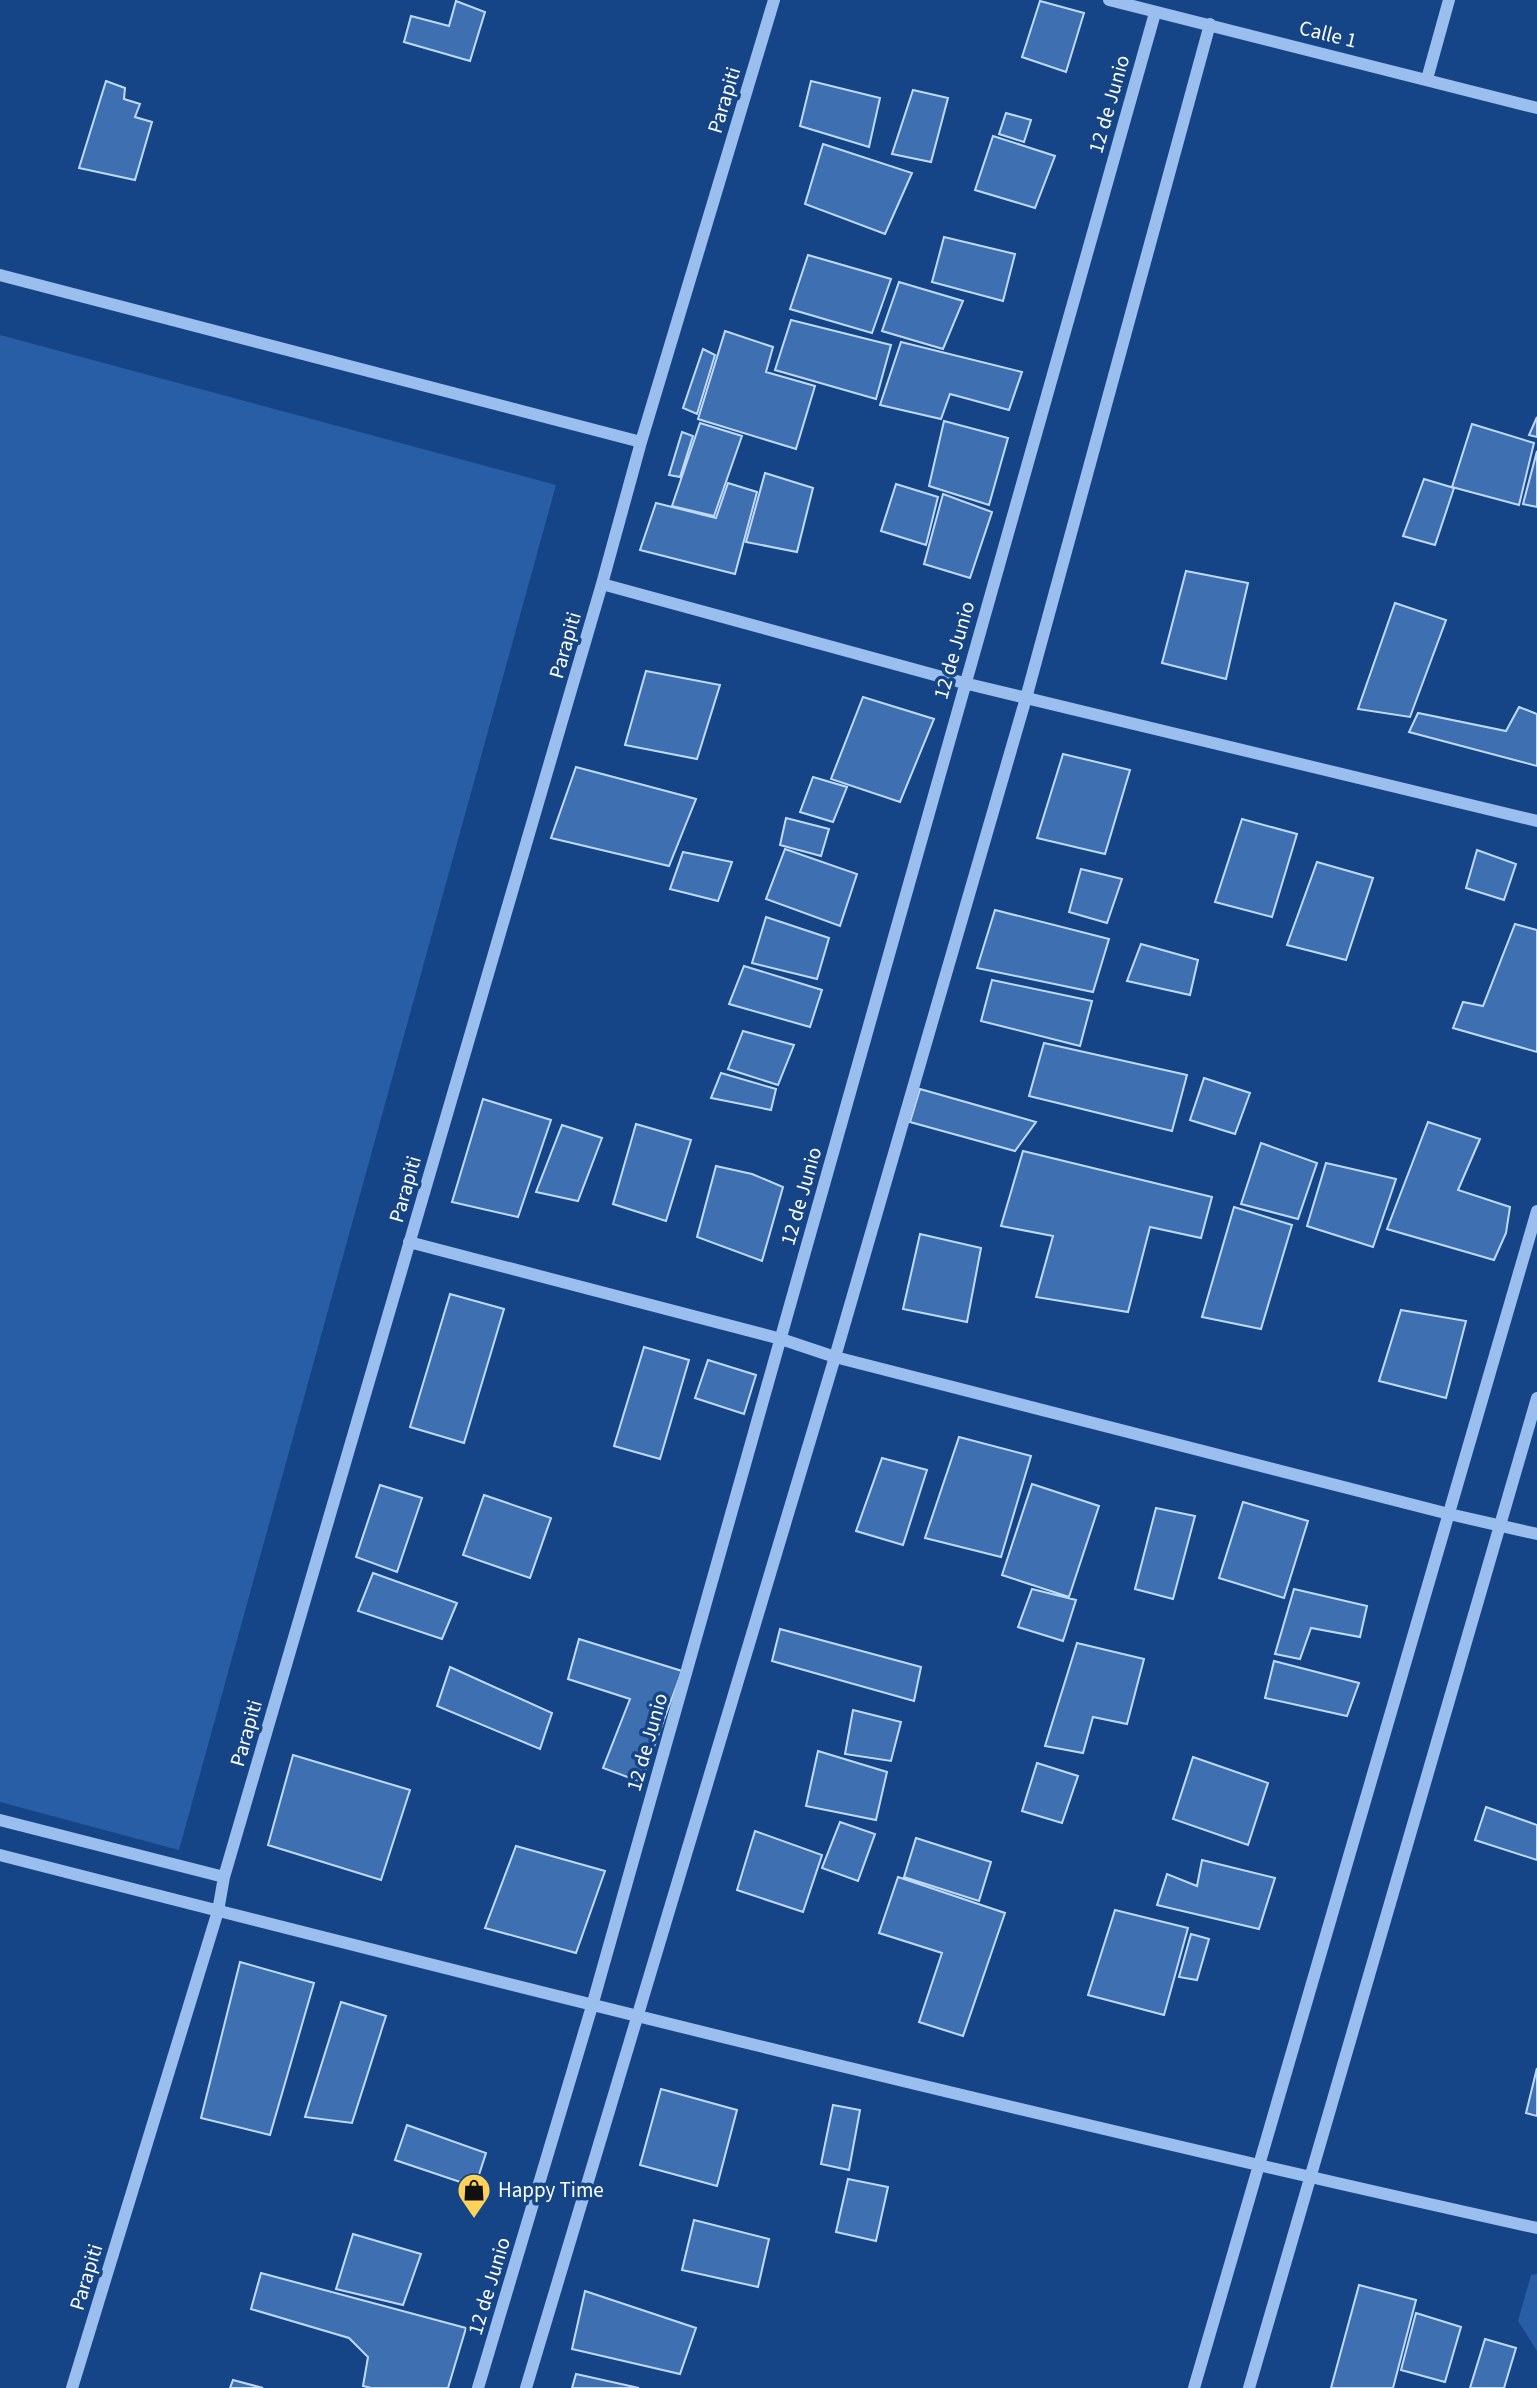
<svg xmlns="http://www.w3.org/2000/svg" width="1537" height="2388" font-family="'Source Sans 3',sans-serif">
  <style>
    .green { fill: #275ea6 }
    .building { fill: #3d6fb1; stroke: #c0dafb; stroke-width: 2 }
    .lines { fill: none; stroke-linecap: round; stroke-linejoin: round }
    .minor { stroke: #9abfef; stroke-width: 12 }
    .labels { text-anchor: middle; dominant-baseline: central; stroke-width: 7; stroke-linejoin: round; paint-order: stroke }
    .street-label { font-size: 21px; fill: #fff; stroke: #154587 }
    .poi-label { font-size: 21px; fill: #fff; stroke: #154587; text-anchor: start }
  </style>
  <rect width="100%" height="100%" fill="#154587"/>
  <!-- green -->
  <path class="green" d="M0 335 556 485 179 1850 0 1802Z
    M1537 2274V2351L1518 2321 1531 2275Z"/>
  <!-- building -->
  <path class="building" d="M456 1 485 12 470 61 404 42 411 16 449 26Z
    M1040 1 1084 13 1066 72 1022 57Z
    M106 81 125 88 124 99 140 104 135 117 152 122 135 180 79 168Z
    M811 81 880 98 869 147 800 126Z
    M913 90 948 98 931 162 892 154Z
    M1006 113 1031 120 1024 142 999 134Z
    M993 136 1055 156 1035 208 975 190Z
    M823 144 912 173 885 234 805 204Z
    M944 237 1015 254 1003 301 932 282Z
    M808 255 891 279 872 333 790 309Z
    M899 282 963 301 943 349 882 331Z
    M791 320 891 345 876 399 775 370Z
    M725 331 773 347 766 372 815 386 796 449 698 419Z
    M901 342 1022 372 1009 410 950 394 941 419 880 405Z
    M703 349 715 355 697 414 683 408Z
    M1537 417V437L1529 435Z
    M944 421 1008 438 989 505 929 486Z
    M700 423 742 436 714 516 672 506Z
    M1472 424 1534 443 1519 505 1452 487Z
    M682 432 693 436 680 477 669 475Z
    M1537 451V507L1523 504Z
    M765 473 813 488 797 552 746 542Z
    M1424 479 1454 488 1435 545 1403 536Z
    M728 483 757 492 735 574 640 550 656 503 716 518Z
    M896 484 938 497 926 545 881 531Z
    M943 494 992 512 970 578 924 564Z
    M1186 571 1248 583 1226 679 1162 663Z
    M1395 603 1446 620 1410 717 1358 709Z
    M646 671 720 685 697 759 625 745Z
    M863 697 934 719 900 802 831 779Z
    M1519 707 1537 714V766L1409 732 1418 713 1506 731Z
    M1063 754 1130 770 1105 854 1037 838Z
    M576 767 696 799 669 866 551 838Z
    M813 777 847 787 833 822 800 812Z
    M786 818 829 829 821 856 780 845Z
    M1242 819 1297 834 1272 917 1215 902Z
    M785 849 857 874 840 926 766 899Z
    M1477 850 1516 864 1504 900 1466 888Z
    M683 852 732 862 718 901 670 889Z
    M1317 862 1373 878 1346 960 1287 945Z
    M1081 869 1122 879 1107 923 1069 912Z
    M995 910 1109 939 1093 992 977 968Z
    M766 917 829 938 817 979 752 963Z
    M1515 924 1537 930V1052L1453 1028 1463 1002 1483 1006Z
    M1141 944 1198 960 1190 995 1127 981Z
    M744 966 822 990 810 1027 729 1004Z
    M992 980 1092 1001 1080 1046 981 1021Z
    M743 1031 794 1045 778 1085 728 1069Z
    M1044 1043 1187 1075 1172 1131 1029 1096Z
    M721 1073 776 1089 771 1110 711 1098Z
    M1204 1078 1250 1093 1235 1134 1190 1120Z
    M920 1089 1036 1122 1015 1151 910 1122Z
    M483 1099 551 1120 518 1217 452 1202Z
    M1428 1122 1480 1139 1458 1190 1510 1207 1506 1233 1494 1260 1387 1229Z
    M636 1124 691 1140 666 1221 613 1204Z
    M562 1125 602 1138 578 1201 536 1192Z
    M1261 1143 1317 1163 1298 1219 1241 1204Z
    M1023 1151 1212 1197 1201 1238 1150 1227 1128 1312 1036 1297 1053 1236 1001 1226Z
    M1326 1163 1396 1179 1373 1247 1307 1226Z
    M716 1166 752 1174 783 1187 762 1261 697 1237Z
    M1234 1207 1292 1225 1261 1329 1202 1317Z
    M920 1234 981 1248 967 1322 903 1309Z
    M450 1294 504 1309 464 1443 410 1427Z
    M1401 1310 1466 1321 1446 1398 1379 1381Z
    M644 1347 689 1360 660 1459 614 1446Z
    M708 1360 756 1375 744 1414 695 1398Z
    M959 1437 1031 1456 1001 1557 925 1538Z
    M882 1458 927 1470 903 1545 856 1531Z
    M1032 1484 1099 1506 1069 1597 1002 1575Z
    M380 1485 422 1498 397 1572 356 1557Z
    M484 1495 551 1518 530 1578 463 1555Z
    M1243 1502 1308 1521 1284 1598 1219 1578Z
    M1156 1508 1195 1516 1173 1599 1135 1589Z
    M373 1573 457 1603 442 1639 358 1611Z
    M1032 1589 1076 1600 1063 1641 1018 1627Z
    M1294 1589 1367 1606 1360 1637 1311 1628 1300 1659 1275 1654Z
    M780 1629 921 1667 914 1701 772 1661Z
    M579 1639 682 1671 641 1782 603 1768 630 1699 568 1679Z
    M1077 1643 1144 1659 1127 1724 1093 1717 1083 1753 1045 1746Z
    M1274 1661 1359 1683 1347 1716 1265 1698Z
    M450 1667 552 1713 540 1749 437 1706Z
    M853 1710 901 1722 891 1761 845 1754Z
    M818 1751 887 1772 876 1820 806 1806Z
    M293 1755 410 1790 381 1880 268 1845Z
    M1193 1757 1268 1783 1248 1845 1173 1819Z
    M1037 1763 1078 1776 1062 1823 1022 1811Z
    M1486 1807 1537 1825V1860L1475 1840Z
    M840 1822 875 1834 858 1881 822 1868Z
    M755 1831 822 1855 803 1912 737 1890Z
    M916 1838 991 1862 979 1901 904 1877Z
    M516 1846 605 1871 576 1953 485 1928Z
    M1202 1860 1275 1878 1259 1929 1157 1905 1167 1874 1197 1886Z
    M898 1877 1005 1913 963 2036 919 2022 942 1953 879 1933Z
    M1115 1910 1188 1928 1164 2015 1088 1995Z
    M1191 1934 1209 1939 1197 1980 1179 1977Z
    M240 1962 314 1983 270 2135 201 2118Z
    M341 2002 386 2016 352 2123 305 2117Z
    M1537 2068V2116L1526 2113Z
    M661 2089 737 2110 717 2186 640 2165Z
    M833 2105 860 2110 849 2170 821 2164Z
    M407 2125 486 2153 475 2187 395 2160Z
    M848 2179 888 2187 876 2241 836 2232Z
    M694 2220 769 2239 758 2287 682 2270Z
    M353 2234 421 2254 403 2305 336 2289Z
    M261 2273 466 2328 448 2388H371L363 2386 368 2357 349 2338 251 2309Z
    M1359 2285 1416 2300 1393 2388H1331Z
    M585 2291 696 2328 680 2374 572 2349Z
    M1416 2313 1461 2327 1445 2382 1401 2370Z
    M1485 2339 1516 2348 1504 2388H1470Z
    M576 2374 639 2388H572Z
    M233 2380 263 2388H230Z"/>
  <g class="lines">
    <!-- minor -->
    <path class="minor" d="M1109 0 1537 108
      M1427 79 1449 0
      M0 275 641 442
      M602 584 964 683 1537 821
      M409 1242 781 1339 835 1357 1449 1514 1537 1534
      M0 1820 224 1877
      M0 1855C511 1986 1022 2114 1537 2228
      M72 2388 218 1911 224 1877 602 584 641 442 774 0
      M478 2388 592 2006 1155 13
      M526 2388 835 1357 1026 698 1210 24
      M1194 2388 1537 1211
      M1249 2388 1537 1398"/>
  </g>
  <!-- icons -->
  <defs>
    <symbol id="shop-pin" viewBox="-11 -11 22 30"><path d="M0 17L-7.5 6A9.5 9.5 0 1 1 7.5 6Z" fill="#ffd258" stroke="#154587"/><path d="M-5-2.5h2.3a2.7 3.5 0 0 1 5.4 0H5L5.5 6h-11ZM-1.5-2.5h3a1.5 2.3 0 0 0-3 0Z" fill="#111"/></symbol>
  </defs>
  <g fill-rule="evenodd">
    <use href="#shop-pin" x="455" y="2171" width="38" height="52"/>
  </g>
  <g class="labels">
    <!-- street labels -->
    <g class="street-label">
      <text transform="translate(1328 34) rotate(14)">Calle 1</text>
      <text transform="translate(724 100) rotate(-73)">Parapiti</text>
      <text transform="translate(1109 104) rotate(-74)">12 de Junio</text>
      <text transform="translate(565 645) rotate(-74)">Parapiti</text>
      <text transform="translate(954 650) rotate(-74)">12 de Junio</text>
      <text transform="translate(405 1189) rotate(-74)">Parapiti</text>
      <text transform="translate(801 1196) rotate(-74)">12 de Junio</text>
      <text transform="translate(246 1733) rotate(-74)">Parapiti</text>
      <text transform="translate(647 1742) rotate(-74)">12 de Junio</text>
      <text transform="translate(86 2277) rotate(-73)">Parapiti</text>
      <text transform="translate(489 2286) rotate(-73)">12 de Junio</text>
    </g>
    <!-- poi labels -->
    <g class="poi-label">
      <text x="498" y="2190">Happy Time</text>
    </g>
  </g>
</svg>
